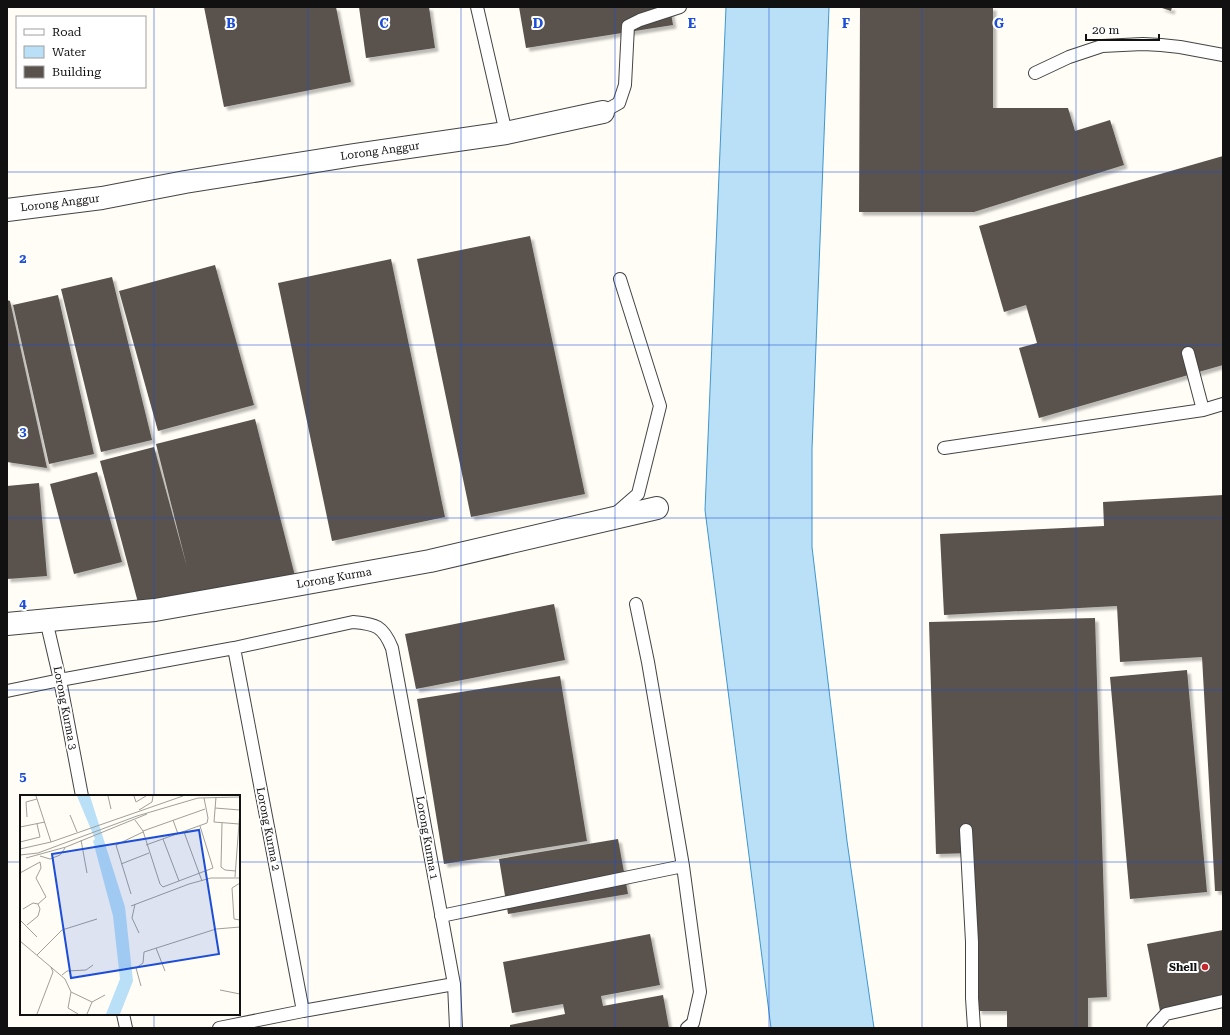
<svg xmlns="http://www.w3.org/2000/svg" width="1230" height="1035" font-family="'Roboto Serif',serif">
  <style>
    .water { fill: #b9e0f7; stroke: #3f96cf }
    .building { fill: #5a524d; filter: url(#shadow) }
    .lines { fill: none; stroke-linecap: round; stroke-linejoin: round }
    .lane-casing { stroke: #444; stroke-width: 14 }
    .street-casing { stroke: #444; stroke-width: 24 }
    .lane { stroke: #fff; stroke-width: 12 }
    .street { stroke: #fff; stroke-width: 22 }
    .grid { fill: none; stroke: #1d4ed8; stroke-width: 1; stroke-opacity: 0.55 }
    .poi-dot { fill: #c4262e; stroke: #fff; stroke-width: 1.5 }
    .labels { text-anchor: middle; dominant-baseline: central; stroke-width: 4; stroke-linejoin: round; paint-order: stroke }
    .street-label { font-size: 11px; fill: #111; stroke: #fff }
    .poi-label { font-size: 11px; font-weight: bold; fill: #111; stroke: #fff; text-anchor: end }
    .inset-road { fill: none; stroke: #a09f9a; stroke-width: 1 }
    .view { fill: #1d4ed8; fill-opacity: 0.15; stroke: #1d4ed8; stroke-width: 2 }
    .inset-edge { fill: none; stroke: #111; stroke-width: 2 }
    .grid-label { font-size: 13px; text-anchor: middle; font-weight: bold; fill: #1d4ed8; stroke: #fff; stroke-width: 4; stroke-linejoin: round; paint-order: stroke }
  </style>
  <defs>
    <filter id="shadow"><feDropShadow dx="3.5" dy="3.5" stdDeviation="1" flood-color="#0004"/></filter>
  </defs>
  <rect width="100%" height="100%" fill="#fffdf5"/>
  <!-- water -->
  <path class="water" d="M726 7H829L812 449V547L847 841 874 1028H771L705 510Z"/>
  <!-- building -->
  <path class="building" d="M204 7H336L351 82 224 107Z
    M359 7H429L435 48 366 58Z
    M519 7H670L673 25 526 48Z
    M860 7H993V108H1068L1075 131 1110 120 1124 165 974 212H859Z
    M1159 7H1172L1171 11Z
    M1223 156V365L1039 418 1019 348 1037 343 1026 305 1004 312 979 226Z
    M530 236 585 494 471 517 417 259Z
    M391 259 445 517 332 541 278 283Z
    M215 265 254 405 158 431 119 291Z
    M112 277 152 440 101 452 61 289Z
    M58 295 94 454 49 464 13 305Z
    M7 300 10 301 47 468 7 462Z
    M255 419 295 576 140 610 100 461 154 447 187 567 156 444Z
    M97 472 122 562 74 574 50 484Z
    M39 483 47 576 7 579V486Z
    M1223 495V891H1215L1202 657 1120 662 1117 606 944 615 940 534 1104 526 1103 502Z
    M554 604 565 660 416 689 405 634Z
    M1095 618 1107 997 1088 998V1028H1007V1011H978L973 853 936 854 929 622Z
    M1187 670 1207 892 1130 899 1110 677Z
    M560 676 587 841 444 864 417 699Z
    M618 839 628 894 508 914 499 859Z
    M1223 930V1000L1160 1011 1147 944Z
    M650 934 660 985 601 996 603 1006 663 995 669 1028H510V1025L565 1014 563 1004 512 1013 503 962Z"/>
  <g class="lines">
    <defs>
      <path id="lane" d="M477 7 506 133
        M1035 73 1069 57 1102 46 1143 44 1161 45 1180 47 1223 55
        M603 112 619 103 625 85 628 26 640 20 680 7
        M1188 353 1203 410
        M944 448 1203 410 1223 404
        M615 514 638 494 660 406 620 279
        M636 604 648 662 683 866 700 992 693 1023 687 1028
        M46 620 60 680 82 796
        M234 648 303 1011
        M7 691 60 680 234 648 353 622C376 624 383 626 392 648L454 984 456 1028
        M966 830 972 942V998L974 1028
        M441 916 683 866
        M123 1014 126 1028
        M219 1028 303 1011 454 984
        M1153 1028 1166 1014 1223 1001"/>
      <path id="street" d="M7 210 102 198 185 182 354 155 506 133 603 112
        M7 624 155 610 257 592 430 561 657 508"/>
    </defs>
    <!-- lane casing -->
    <use href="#lane" class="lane-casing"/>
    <!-- street casing -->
    <use href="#street" class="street-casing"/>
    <!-- lane -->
    <use href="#lane" class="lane"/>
    <!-- street -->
    <use href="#street" class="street"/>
  </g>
  <!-- grid -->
  <path class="grid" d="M154 7V796M308 7V1028M461 7V1028M615 7V1028M769 7V1028M922 7V1028M1076 7V1028M7 172H1223M7 345H1223M7 518H1223M7 690H1223M7 862H21M239 862H1223M154 1014V1028"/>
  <!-- markers -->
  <circle class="poi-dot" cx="1205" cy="967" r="4"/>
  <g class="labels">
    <!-- street labels -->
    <g class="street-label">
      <text transform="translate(380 151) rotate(-8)">Lorong Anggur</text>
      <text transform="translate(60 203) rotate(-7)">Lorong Anggur</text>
      <text transform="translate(334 578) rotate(-10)">Lorong Kurma</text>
      <text transform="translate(65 708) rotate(79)">Lorong Kurma 3</text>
      <text transform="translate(268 829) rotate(79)">Lorong Kurma 2</text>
      <text transform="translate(427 838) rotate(80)">Lorong Kurma 1</text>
    </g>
    <!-- poi labels -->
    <g class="poi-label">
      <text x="1197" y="967">Shell</text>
    </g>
  </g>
  <!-- overview -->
  <g transform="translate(20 795)">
    <rect width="220" height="220" fill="#fffdf5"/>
    <path d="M57 1H70L105 112 113 186 100 219H86L100 184 93 121 73 46 75 44Z" fill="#b9e0f7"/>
    <path class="inset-road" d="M16 1 31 47M88 1 91 14M114 1 116 7 126 1M196 2 194 27 219 29M195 13 220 15 215 82M119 15 132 7 133 1M50 20 57 37M7 22 6 7 17 4M115 25 123 36 140 89 143 92 193 73 180 31M153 25 158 39M202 28 201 72 205 75 216 76M0 32 25 27M123 36 185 14M164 37 182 86M143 44 159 86M61 45 67 78M0 47 20 42 17 29M126 50 187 28 188 23 184 3M0 54 31 47 163 1M0 60 18 58 117 21 178 3 220 2M20 61 30 64 40 60 45 53M6 63 46 52 127 19M101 69 129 58M0 78 20 67 21 73 16 83 26 102 18 109M220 88 212 93 214 124 220 125M111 99 96 50 123 37M115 109 112 123 119 138M111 111 169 89 191 83H220M3 114 13 108 18 109 20 114 18 121 7 130M0 125 17 142M0 146 45 184 51 197 48 213 58 219M136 153 145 176M17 160 42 135 77 124M42 180 47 176 66 175 73 170M121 191 116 173 123 168 124 157 196 134 220 132M200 195 220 199M51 197 72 207M17 219 33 177 31 172M67 219 72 207 85 200"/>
    <path class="view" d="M179 35 199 159 51 183 32 59Z"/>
    <rect width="220" height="220" class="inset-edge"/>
  </g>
  <g class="grid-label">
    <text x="231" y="28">B</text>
    <text x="384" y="28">C</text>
    <text x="538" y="28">D</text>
    <text x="692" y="28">E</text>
    <text x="846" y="28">F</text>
    <text x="999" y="28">G</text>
    <text x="23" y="263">2</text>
    <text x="23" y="436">3</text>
    <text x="23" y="608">4</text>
    <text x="23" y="781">5</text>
  </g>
  <!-- border -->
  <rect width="1230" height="1035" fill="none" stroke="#111111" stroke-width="16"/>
  <!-- legend -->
  <rect x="16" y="16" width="130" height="72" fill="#ffffff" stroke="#a0a0a0"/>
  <rect x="24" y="29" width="20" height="6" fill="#ffffff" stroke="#a0a0a0"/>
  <text x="52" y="36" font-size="12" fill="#111111">Road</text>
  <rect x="24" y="46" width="20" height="12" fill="#b9e0f7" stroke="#a0a0a0"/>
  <text x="52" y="56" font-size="12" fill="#111111">Water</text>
  <rect x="24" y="66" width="20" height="12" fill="#5a524d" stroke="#a0a0a0"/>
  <text x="52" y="76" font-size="12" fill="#111111">Building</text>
  <!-- scale -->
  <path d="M1086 34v6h73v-6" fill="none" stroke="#111111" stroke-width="2"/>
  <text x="1092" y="34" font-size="12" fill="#111111" stroke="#ffffff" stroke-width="3" paint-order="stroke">20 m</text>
</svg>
